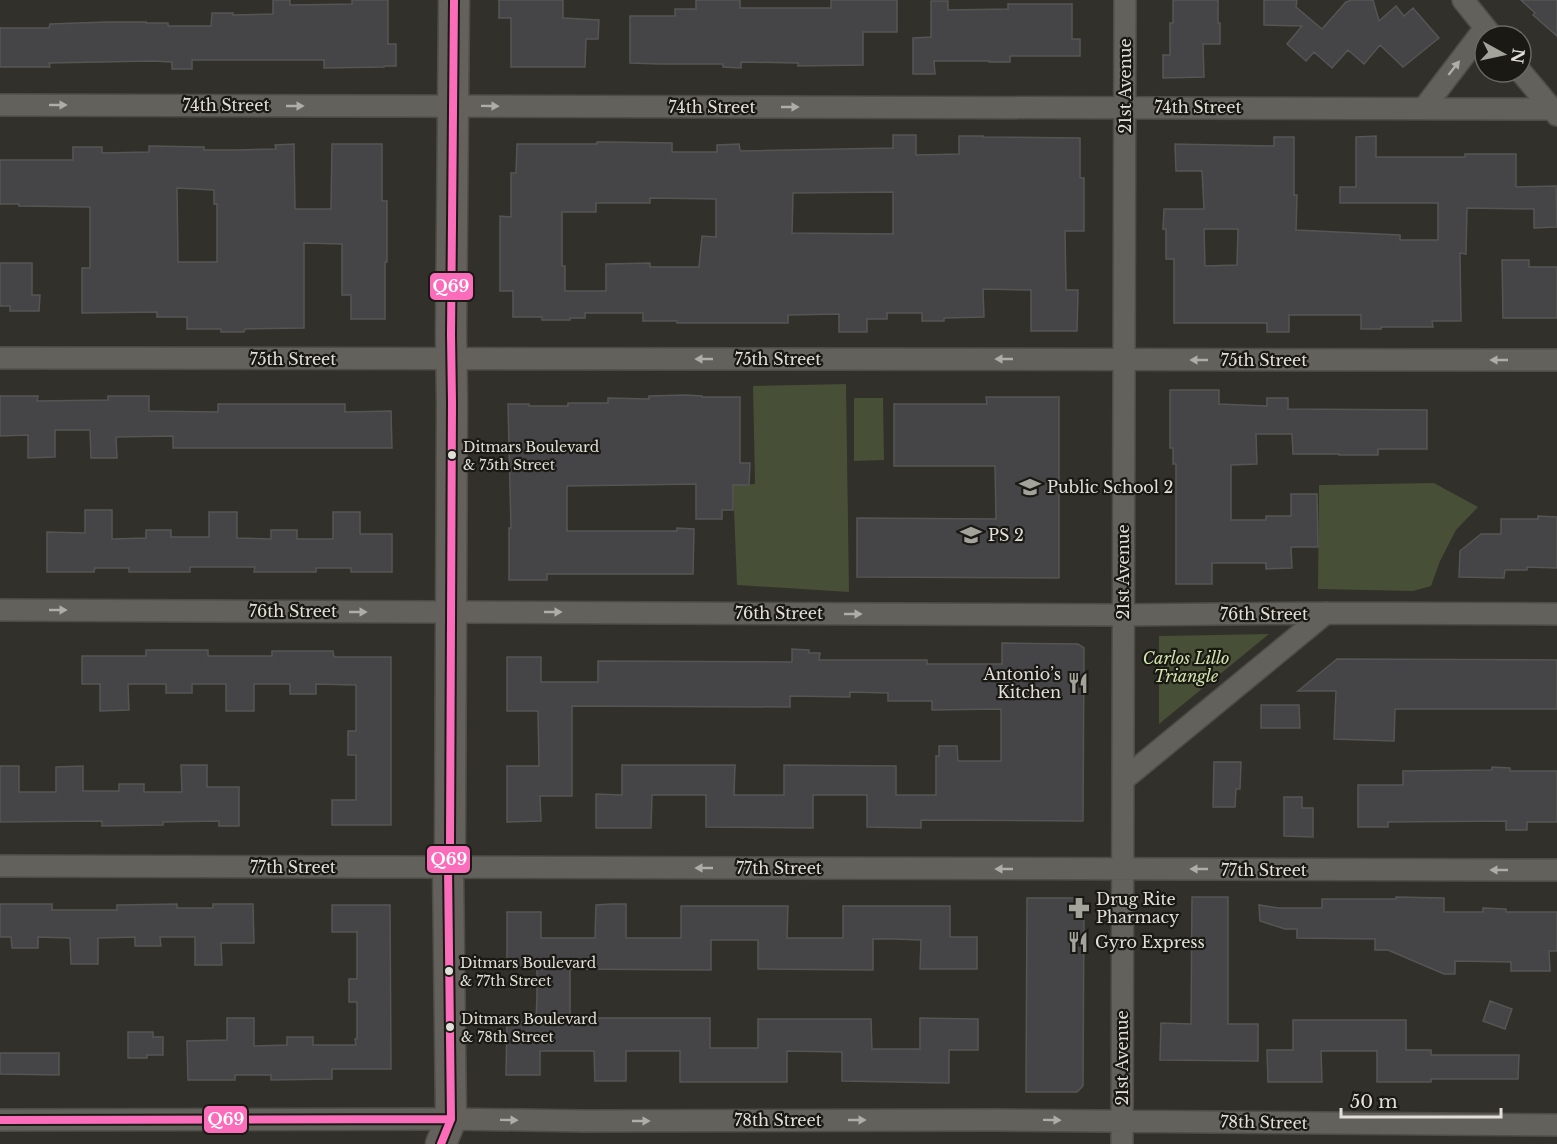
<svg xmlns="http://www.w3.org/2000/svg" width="1557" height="1144" font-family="'Libre Baskerville',serif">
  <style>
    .green { fill: #474f36 }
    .building { fill: #454548; stroke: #555554; stroke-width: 1.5; fill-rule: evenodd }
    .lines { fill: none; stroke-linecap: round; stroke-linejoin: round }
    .street-casing { stroke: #4d4c46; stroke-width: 24 }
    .secondary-casing { stroke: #4d4c46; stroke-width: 33 }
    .street { stroke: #62615c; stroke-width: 21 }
    .secondary { stroke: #64605b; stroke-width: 30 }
    .bus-1-casing { stroke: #1a1914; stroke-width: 12 }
    .bus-1 { stroke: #fb6dba; stroke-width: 8 }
    .oneway { fill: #aeada6 }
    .bus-dot { fill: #e1dfd8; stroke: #1a1914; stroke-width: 2 }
    .labels { text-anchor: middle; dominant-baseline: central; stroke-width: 4.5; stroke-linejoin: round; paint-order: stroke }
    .bus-label { font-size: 14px; fill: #e1dfd8; stroke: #1a1914; text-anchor: start }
    .street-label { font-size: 16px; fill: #e1dfd8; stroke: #1a1914 }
    .poi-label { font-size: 16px; fill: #e1dfd8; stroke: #1a1914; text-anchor: start }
    .park-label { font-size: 16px; font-style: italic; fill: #d1e5ac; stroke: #1a1914 }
    .line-badge { stroke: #1a1914; stroke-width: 2 }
    .badge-label { font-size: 16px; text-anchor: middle; font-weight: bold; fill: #fff }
  </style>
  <rect width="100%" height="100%" fill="#31302a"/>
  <!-- green -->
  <path class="green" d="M846 384 849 592 737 585 733 485 755 484 753 386Z
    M854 398H883L884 460 854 461Z
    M1434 483 1478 507 1456 530 1440 561 1431 586 1413 591 1318 589 1319 485Z
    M1269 634 1159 724V636Z"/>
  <!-- building -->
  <path class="building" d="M273 0H290V5L352 4V0H388V44H396V66H384V67L324 68V60H192V69H172V62L152 61 49 63 50 67H0V28H49L50 24 107 22H146V23H168V26H211L212 13H233V15L273 14Z
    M499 0H563V18L599 20 598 39H586L585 67H511V18H499Z
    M696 0H740V8H831V0H897V32H863V65L798 66V63L741 62V68L723 67V64H660L630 63V16H675V9H696Z
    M1173 0H1218V23H1220V44H1203L1204 77 1163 78V55H1170V23H1173Z
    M1264 0H1297L1296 7 1322 29 1346 2 1352 0H1373L1379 21 1396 6 1404 16 1413 8 1439 38 1403 67 1380 45 1364 64 1348 50 1332 68 1314 52 1306 61 1287 44 1302 26 1264 25Z
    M1521 0H1557V36L1533 15 1535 13Z
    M931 1H948V10L1008 9V4H1072V39H1080V56H1010V62H989V61H934L935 74H913V38L931 37Z
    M893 135H916V155L959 154V136H983V137L1080 138V178H1084V231H1065L1066 290H1078L1077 331H1031V290L983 289 984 317 944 318V321H922V313H887V319H867V332H839V314L788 315V323H677V321H643V313H585V318H570V320H542V317H513V291H500V216L511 217V173H516L517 144H597V142H610L672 143V152H717V145L739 144 740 150 741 151 893 148ZM893 192V234L792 233 793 193ZM650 198 716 199V237L702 236 699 267H650V263L606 264V291H565V266H562V212H596V203H650Z
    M1376 136V157H1465V154H1516V187L1556 186 1557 227 1534 228V209L1467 208 1466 254 1460 253 1461 321H1432L1433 327H1381V329H1361V315H1289V332H1267V323H1174V259H1166V229H1163L1164 209H1204L1202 171H1176L1175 144 1274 146V137H1294V195H1297L1296 230 1400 235V240H1438V203H1340V187H1356V137ZM1204 229H1238L1237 265 1205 266Z
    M294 144 295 209H331L332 144H382V201H387V262H385V319H351V295H342V244L304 243V328L245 329 244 332H221V329H187V317H157V312L82 313V268H90V207L19 206V204H0V160H73V147H102V153L149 152V146L204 147V150H236L276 149 275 145ZM177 188 214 190V204H217V262H178Z
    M1502 260H1529V267H1557V318H1503Z
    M0 263H32V295H40L39 311H10V306H0Z
    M1170 390H1219V404L1267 406V398H1288V409L1427 410V449H1378V455H1339V454H1293L1292 434H1256L1257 464 1231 465V520H1266V516H1291V494H1317L1318 547H1291L1292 568 1266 569V563H1212V584H1176V464H1173V448H1170Z
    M686 395 702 396V397H740V463H750L749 485H733V510H722V519H696V484L567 486V531H677V528L694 529 693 574H547V580H509V528H511L508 404H529V406H568V403H608V398L649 399V396Z
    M0 396H38L37 401 108 400V396H149V411L218 412V404H345V412L391 411 392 448H173V436L116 437 117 458H91L90 430H55V457L28 458V435L0 436Z
    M986 397H1059V578L857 577V518L996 519 995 466H894V404H987Z
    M85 510H112V539L146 538V530H171V537H209V512H237V538L271 539V530H297V539H333V512H360V534H392V572H351V568H316V572H254L255 567H190V572H129V568H95L94 572H47V532L85 533Z
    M1538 516 1557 517V568L1527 567V570H1505L1504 578 1459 577 1460 551 1481 534H1501V519H1538Z
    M1002 643 1078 644 1084 648 1083 821 921 820V828L867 827V795H813V828L706 827V795H652L651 828H596V794L622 795V765H735L734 795H784V765L896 766V795H936V756H939V746H957L958 761H1001V709L932 710V701H888V693L850 692V697L790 696V707L572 706V796H540L541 821 507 822V766H539L538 711H507V657H541V682H598V661L792 662V649L809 650V653H820L819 660H927V664H1002Z
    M146 650H208V656H272V651H333L334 657H391V825H332V800H356V755H348V731H356V685L316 684V694H290V684H254V711H226V684H192V693H166V684H128L129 710 100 711V684H82V656H146Z
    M1337 659 1557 660V709H1395L1394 741 1334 739 1336 691H1298Z
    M1261 705H1299L1300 728H1261Z
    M1214 762H1241L1240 789H1236L1235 807H1213Z
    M181 765H207V787H239V826H219V821L163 822V825L102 826V821L0 822V766H19V792H56V767L83 766V791H119V784H144V792H182Z
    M1492 767 1510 768V771H1557V822H1527V830H1506V821L1388 822V827H1358V785H1403V771L1492 770Z
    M1284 797H1302V808H1313V837L1284 836Z
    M1192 897H1228V1024H1258V1061L1160 1060 1161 1023 1191 1024Z
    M1396 897 1444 898V912H1483V908L1506 909V912H1557V951H1549L1550 971H1511V962L1455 961V974H1444L1388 950H1375V939L1297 938V929H1285L1260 921 1259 905 1279 908H1322V899H1396Z
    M1027 898H1077L1084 903 1083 1086 1077 1092H1026Z
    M0 904H52V910H117V905L177 904V908H213V904H253L254 943H221L222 965H195V937H160L161 946H135V937L98 938V964H71L70 938 38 937V948H12L11 937H0Z
    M611 904H626V938H681V906H788L787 938H843V906H950V937H977V969H920L921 940 894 939H873V970L758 969V940H711V970L570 969V1018H710V1048H758V1019H871L872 1049H920V1018L978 1019V1050H949V1083L842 1081V1052L787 1051V1082H680V1051H626V1081H595L594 1051H540V1075H506L507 1022H536L537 994V966H507V912H541V938H595L596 905Z
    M332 905H390L391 1069H332V1079L271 1080V1075H235V1080H188L187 1041 227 1040V1018H254V1046L287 1045V1037H313V1045H356L355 1039H357V1002H349V979H357V932H332Z
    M1490 1001 1512 1009 1505 1029 1483 1021Z
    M1293 1020H1406V1050H1431V1055H1519L1518 1079H1431V1082H1377V1051H1321L1322 1082H1268L1267 1050H1293Z
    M128 1032H153V1037H163V1055H147V1058H128Z
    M0 1053H59V1075L0 1074Z"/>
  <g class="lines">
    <defs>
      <path id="street" d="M1463 0 1492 36
        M1521 72 1557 115
        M0 105 1551 109
        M1424 108 1485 28
        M0 358 1557 360
        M0 610 1123 615 1326 613 1557 614
        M1123 780 1326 613
        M0 866 1557 870
        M0 1120 451 1119 583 1121 996 1120 1557 1125
        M1122 1144 1125 0"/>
      <path id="secondary" d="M441 1144 451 1119 448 867 450 843 452 402 451 335 454 0"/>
    </defs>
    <!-- street casing -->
    <use href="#street" class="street-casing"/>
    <!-- secondary casing -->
    <use href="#secondary" class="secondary-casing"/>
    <!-- street -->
    <use href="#street" class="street"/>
    <!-- secondary -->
    <use href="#secondary" class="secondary"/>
    <defs>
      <path id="bus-1" d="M0 1120 451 1119
        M441 1144 451 1119 448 867 450 843 452 402 451 335 454 0"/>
    </defs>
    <!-- bus-1 casing -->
    <use href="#bus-1" class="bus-1-casing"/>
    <!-- bus-1 -->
    <use href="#bus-1" class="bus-1"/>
  </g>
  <!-- one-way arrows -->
  <defs><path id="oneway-solid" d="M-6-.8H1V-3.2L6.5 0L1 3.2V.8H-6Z" transform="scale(1.5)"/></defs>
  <g class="oneway">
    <use href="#oneway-solid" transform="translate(1454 68) rotate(-52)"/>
    <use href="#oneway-solid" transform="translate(58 105)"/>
    <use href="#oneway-solid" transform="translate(295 106)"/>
    <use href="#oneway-solid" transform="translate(490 106) rotate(1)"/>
    <use href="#oneway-solid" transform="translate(790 107)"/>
    <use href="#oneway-solid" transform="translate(704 359) rotate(-180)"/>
    <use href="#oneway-solid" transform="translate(1004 359) rotate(-180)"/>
    <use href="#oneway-solid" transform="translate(1199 360) rotate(-180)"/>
    <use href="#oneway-solid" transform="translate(1499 360) rotate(-180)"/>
    <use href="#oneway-solid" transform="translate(58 610)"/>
    <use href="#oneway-solid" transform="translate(358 612)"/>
    <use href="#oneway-solid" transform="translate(553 612)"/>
    <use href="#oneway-solid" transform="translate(853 614)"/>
    <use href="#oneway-solid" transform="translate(704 868) rotate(-180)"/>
    <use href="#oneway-solid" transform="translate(1004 869) rotate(180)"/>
    <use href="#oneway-solid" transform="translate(1199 869) rotate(-180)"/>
    <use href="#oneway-solid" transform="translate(1499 870) rotate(-180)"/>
    <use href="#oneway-solid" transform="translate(509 1120) rotate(1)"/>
    <use href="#oneway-solid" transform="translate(857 1120)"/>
    <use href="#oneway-solid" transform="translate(1052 1120) rotate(1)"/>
    <use href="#oneway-solid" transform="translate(641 1121)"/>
  </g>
  <!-- icons -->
  <defs>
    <symbol id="school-bare" viewBox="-9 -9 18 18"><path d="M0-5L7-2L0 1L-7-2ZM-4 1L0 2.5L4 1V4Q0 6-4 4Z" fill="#a3a29b" stroke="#1a1914" stroke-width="2.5" paint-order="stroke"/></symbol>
    <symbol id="restaurant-bare" viewBox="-9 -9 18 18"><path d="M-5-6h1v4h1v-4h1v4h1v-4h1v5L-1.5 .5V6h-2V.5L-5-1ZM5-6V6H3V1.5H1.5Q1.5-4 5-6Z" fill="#a3a29b" stroke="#1a1914" stroke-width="2.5" paint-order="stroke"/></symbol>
    <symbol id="pharmacy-bare" viewBox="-9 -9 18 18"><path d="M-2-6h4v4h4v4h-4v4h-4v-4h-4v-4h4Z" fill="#a3a29b" stroke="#1a1914" stroke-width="2.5" paint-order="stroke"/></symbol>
  </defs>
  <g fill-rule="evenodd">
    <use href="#school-bare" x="1015" y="472" width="30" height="30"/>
    <use href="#school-bare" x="956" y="520" width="30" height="30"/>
    <use href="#restaurant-bare" x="1063" y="668" width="30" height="30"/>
    <use href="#pharmacy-bare" x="1064" y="893" width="30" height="30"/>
    <use href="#restaurant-bare" x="1063" y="927" width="30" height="30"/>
  </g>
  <!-- markers -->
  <g class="bus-dot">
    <circle cx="452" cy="455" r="5"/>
    <circle cx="449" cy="971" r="5"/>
    <circle cx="450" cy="1027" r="5"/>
  </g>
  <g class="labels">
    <!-- bus labels -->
    <g class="bus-label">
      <text x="463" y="447">Ditmars Boulevard<tspan x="463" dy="18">&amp; 75th Street</tspan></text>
      <text x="460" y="963">Ditmars Boulevard<tspan x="460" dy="18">&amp; 77th Street</tspan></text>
      <text x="461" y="1019">Ditmars Boulevard<tspan x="461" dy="18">&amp; 78th Street</tspan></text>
    </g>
    <!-- street labels -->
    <g class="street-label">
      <text transform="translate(1125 86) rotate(-90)">21st Avenue</text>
      <text x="226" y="105">74th Street</text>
      <text x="712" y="107">74th Street</text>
      <text x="1198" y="107">74th Street</text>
      <text x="293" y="359">75th Street</text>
      <text x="778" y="359">75th Street</text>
      <text x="1264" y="360">75th Street</text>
      <text transform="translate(1123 572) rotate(-90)">21st Avenue</text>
      <text x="293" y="611">76th Street</text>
      <text x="779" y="613">76th Street</text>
      <text x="1264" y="614">76th Street</text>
      <text x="293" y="867">77th Street</text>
      <text x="779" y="868">77th Street</text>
      <text x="1264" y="870">77th Street</text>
      <text transform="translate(1122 1058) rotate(-90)">21st Avenue</text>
      <text x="778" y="1120">78th Street</text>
      <text transform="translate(1264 1122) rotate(1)">78th Street</text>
    </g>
    <!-- poi labels -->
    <g class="poi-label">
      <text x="1047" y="487">Public School 2</text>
      <text x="988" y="535">PS 2</text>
      <text x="1061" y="674" text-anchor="end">Antonio’s<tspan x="1061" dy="18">Kitchen</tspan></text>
      <text x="1096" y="899">Drug Rite<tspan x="1096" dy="18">Pharmacy</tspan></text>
      <text x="1095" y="942">Gyro Express</text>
    </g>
    <!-- park labels -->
    <g class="park-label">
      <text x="1186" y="658">Carlos Lillo<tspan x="1186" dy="18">Triangle</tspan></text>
    </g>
  </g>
  <g class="line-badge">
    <rect x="429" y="272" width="45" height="29" rx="6" fill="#fb6dba"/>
    <rect x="426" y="845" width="45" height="29" rx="6" fill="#fb6dba"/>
    <rect x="203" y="1105" width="45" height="29" rx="6" fill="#fb6dba"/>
  </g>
  <g class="badge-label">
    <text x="451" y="292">Q69</text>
    <text x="449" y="865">Q69</text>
    <text x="226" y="1125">Q69</text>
  </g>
  <!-- north arrow -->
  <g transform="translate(1503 54) rotate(98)"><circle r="28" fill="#1a1914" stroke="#6a6862" stroke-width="1.5"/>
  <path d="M0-4.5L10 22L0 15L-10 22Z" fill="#a3a29b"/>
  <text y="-9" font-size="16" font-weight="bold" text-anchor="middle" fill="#e1dfd8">N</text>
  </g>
  <!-- scale -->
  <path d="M1341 1108v9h160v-9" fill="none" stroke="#e1dfd8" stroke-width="3"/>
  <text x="1350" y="1108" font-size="18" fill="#e1dfd8" stroke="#1a1914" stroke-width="4.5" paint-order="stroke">50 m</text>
</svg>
